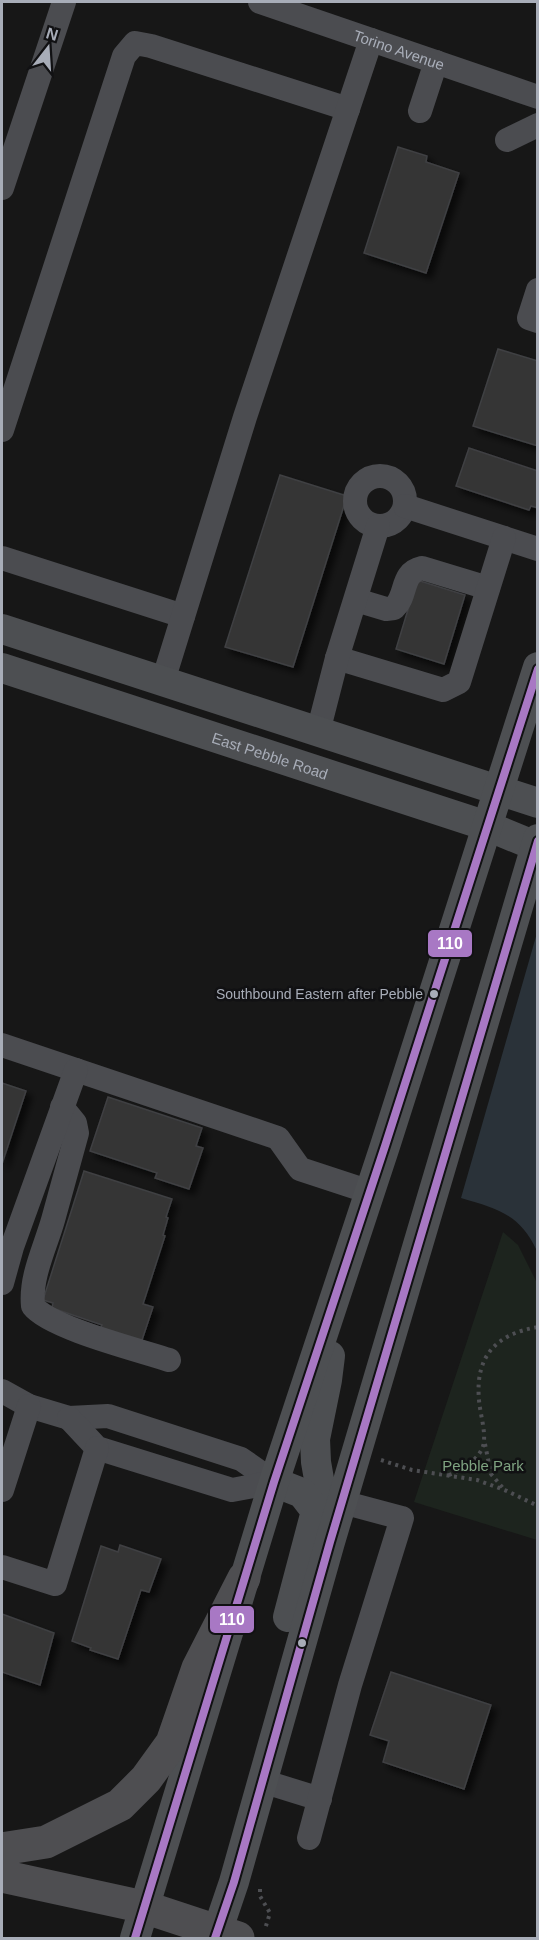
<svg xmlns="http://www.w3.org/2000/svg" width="539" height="1940" font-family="Arial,sans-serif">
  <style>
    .green { fill: #1d241e }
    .water { fill: #2a3239 }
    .building { fill: #353536; stroke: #3f4043; stroke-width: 1.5; filter: url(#shadow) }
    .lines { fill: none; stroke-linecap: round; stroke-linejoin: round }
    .path { stroke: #4d4e52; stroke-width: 4; stroke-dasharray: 3 4.5; stroke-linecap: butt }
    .minor { stroke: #4b4c50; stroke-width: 24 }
    .major { stroke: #4d4f52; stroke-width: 30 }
    .highway { stroke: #4e4e51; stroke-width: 33 }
    .bus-1-casing { stroke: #111113; stroke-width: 12 }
    .bus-1 { stroke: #a878c4; stroke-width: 8 }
    .bus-dot { fill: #a8adb8; stroke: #111113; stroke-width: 2 }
    .labels { text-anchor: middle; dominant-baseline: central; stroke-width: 5; stroke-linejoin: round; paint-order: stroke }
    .bus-label { font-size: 14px; fill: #a8adb8; stroke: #111113; text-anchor: end }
    .street-label { font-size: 15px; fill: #a8adb8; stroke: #111113 }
    .park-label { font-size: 15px; fill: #7fa381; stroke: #111113 }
    .line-badge { stroke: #111113; stroke-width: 2 }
    .badge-label { font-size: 16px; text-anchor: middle; font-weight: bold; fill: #fff }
  </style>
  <defs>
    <filter id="shadow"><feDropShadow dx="5.5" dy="5.5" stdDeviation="3" flood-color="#0009"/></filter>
  </defs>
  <rect width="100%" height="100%" fill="#171717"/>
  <!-- green -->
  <path class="green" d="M503 1232 518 1245 537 1283V1540L414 1502Z"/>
  <!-- water -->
  <path class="water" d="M537 933V1251C520 1214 498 1209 461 1198Z"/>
  <!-- building -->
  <path class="building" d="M398 147 427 156 426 162 459 173 426 273 364 253Z
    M498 349 538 361V446L473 426Z
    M469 448 538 471V508L531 506 529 510 456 486Z
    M280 475 347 496 293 667 225 647Z
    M417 580 465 595 444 664 396 649Z
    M2 1083 26 1091 2 1164Z
    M108 1097 202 1128 196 1146 203 1148 189 1189 155 1178 157 1173 90 1151Z
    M84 1171 172 1199 166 1217 168 1218 163 1235 165 1236 143 1304 153 1307 141 1343 100 1330 102 1325 52 1308 53 1303 43 1300Z
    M120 1545 161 1559 149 1592 141 1590 118 1659 90 1650 91 1648 72 1641 101 1546 118 1552Z
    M2 1614 54 1633 40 1685 2 1672Z
    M391 1672 491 1705 464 1789 383 1762 389 1741 370 1735Z"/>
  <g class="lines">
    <!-- path -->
    <path class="path" d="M485 1444 491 1474 503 1488
      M381 1460 412 1470 477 1480 507 1491 538 1506
      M449 1475C463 1470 483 1457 484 1441 485 1428 480 1413 479 1400 475 1356 496 1334 538 1327
      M260 1889V1896L270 1913 265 1929"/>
    <!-- minor -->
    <g class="minor">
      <path id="s1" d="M260 2 538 97"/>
      <path d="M420 111 436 62"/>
      <path d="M507 140 538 125"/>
      <path d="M2 188 64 2"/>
      <path d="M538 290 529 318 538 321"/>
      <path d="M2 430 124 56 135 43 151 46 348 109"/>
      <circle cx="380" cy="501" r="25"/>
      <path d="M405 506 538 549"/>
      <path d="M2 558 183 616"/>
      <path d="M356 600 386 609 394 608C408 595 400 573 422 568L488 588"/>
      <path d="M337 658 443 690 459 682 504 538"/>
      <path d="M163 681 245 417 371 40"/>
      <path d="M318 732 337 658 378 526"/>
      <path d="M2 1045 278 1138 300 1169 370 1192"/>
      <path d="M62 1107 75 1123 77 1133C69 1162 61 1191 53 1220 45 1248 30 1277 33 1306 50 1328 139 1350 169 1360"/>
      <path d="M2 1283 12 1247 76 1070"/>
      <path d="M2 1391 29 1406 69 1418 108 1416 241 1459 274 1482"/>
      <path d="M69 1418 97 1448 232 1490 274 1482"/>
      <path d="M2 1490 29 1406"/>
      <path d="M2 1567 55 1584 97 1448"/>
      <path d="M262 1781 320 1799"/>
      <path d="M309 1838 350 1685 402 1518 342 1502"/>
    </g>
    <!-- major -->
    <g class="major">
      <path d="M2 629 538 803"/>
      <path id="s2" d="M2 668 487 826 538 847"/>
      <path d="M330 1356 327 1380 315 1439 316 1462 320 1485 342 1502"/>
      <path d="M274 1482 302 1493 316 1511 288 1617"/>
      <path d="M135 1938 274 1482 385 1146 538 667"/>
      <path d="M215 1938 234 1882 330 1542 538 839"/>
    </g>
    <!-- highway -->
    <path class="highway" d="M2 1849 46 1842 120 1805 146 1779 172 1743 198 1668 244 1578
      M2 1876 144 1907 238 1938"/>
    <defs>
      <path id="bus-1" d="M135 1938 274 1482 385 1146 538 669
        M215 1938 234 1882 330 1542 538 841"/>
    </defs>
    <!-- bus-1 casing -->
    <use href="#bus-1" class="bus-1-casing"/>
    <!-- bus-1 -->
    <use href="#bus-1" class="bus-1"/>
  </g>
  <!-- markers -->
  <g class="bus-dot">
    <circle cx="434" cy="994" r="5"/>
    <circle cx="302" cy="1643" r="5"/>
  </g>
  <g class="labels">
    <!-- bus labels -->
    <g class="bus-label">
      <text x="423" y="994">Southbound Eastern after Pebble</text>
    </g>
    <!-- street labels -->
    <g class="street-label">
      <text stroke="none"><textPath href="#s1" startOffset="147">Torino Avenue</textPath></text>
      <text stroke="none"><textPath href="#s2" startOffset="282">East Pebble Road</textPath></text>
    </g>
    <!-- park labels -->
    <g class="park-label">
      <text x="483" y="1465">Pebble Park</text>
    </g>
  </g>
  <g class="line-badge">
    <rect x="427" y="929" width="46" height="29" rx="6" fill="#a878c4"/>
    <rect x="209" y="1605" width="46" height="29" rx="6" fill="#a878c4"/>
  </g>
  <g class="badge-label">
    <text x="450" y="949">110</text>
    <text x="232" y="1625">110</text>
  </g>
  <!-- border -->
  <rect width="539" height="1940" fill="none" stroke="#a8adb8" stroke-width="6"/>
  <!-- north arrow -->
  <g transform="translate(48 48) rotate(17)" stroke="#111113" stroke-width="4.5" paint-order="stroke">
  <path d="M0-4.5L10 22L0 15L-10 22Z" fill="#a8adb8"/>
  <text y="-9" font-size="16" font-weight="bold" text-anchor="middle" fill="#a8adb8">N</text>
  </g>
</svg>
